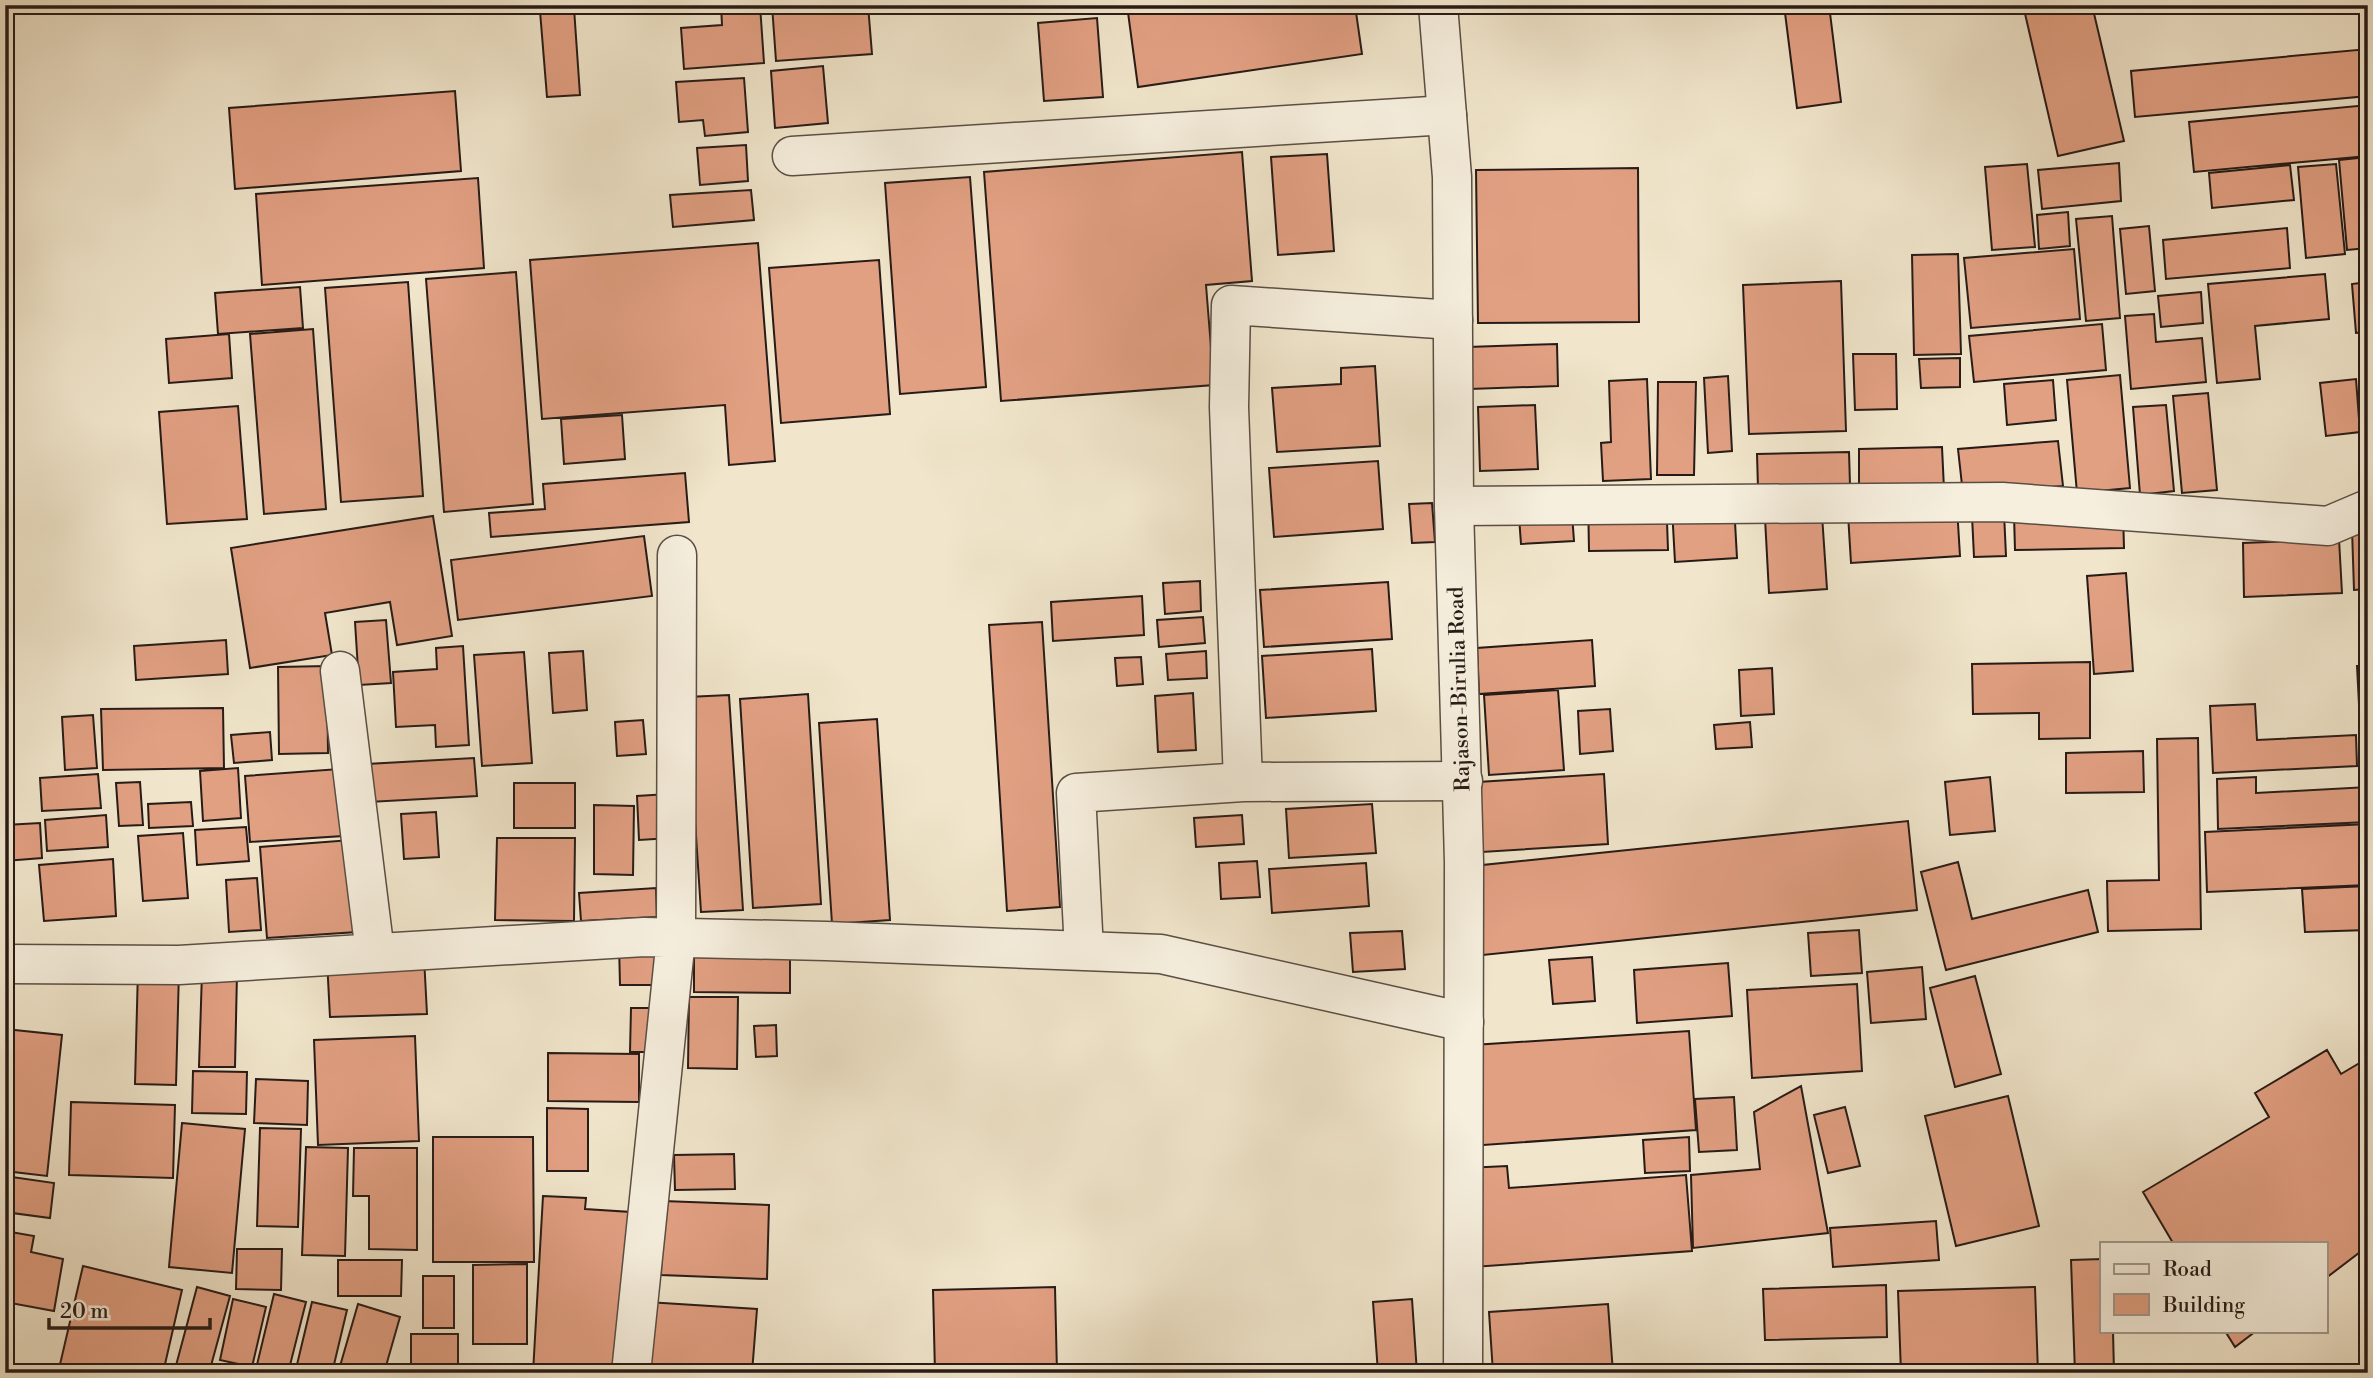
<svg xmlns="http://www.w3.org/2000/svg" width="2373" height="1378" font-family="'Libre Bodoni',serif">
  <style>
    .building { fill: #e2a083; stroke: #271b17; stroke-width: 2 }
    .lines { fill: none; stroke-linecap: round; stroke-linejoin: round }
    .minor-casing { stroke: #5a4e44; stroke-width: 41 }
    .tertiary-casing { stroke: #5a4e44; stroke-width: 41 }
    .minor { stroke: #f6efde; stroke-width: 38 }
    .tertiary { stroke: #f6efde; stroke-width: 38 }
    .labels { text-anchor: middle; dominant-baseline: central; stroke-width: 5; stroke-linejoin: round; paint-order: stroke }
    .street-label { font-size: 21px; fill: #271b17; stroke: #f6efde }
  </style>
  <rect width="100%" height="100%" fill="#f1e6cc"/>
  <filter id="stains"><feTurbulence type="fractalNoise" baseFrequency=".00286" numOctaves="4"/><feColorMatrix values="0 0 0 0 .2 0 0 0 0 .09 0 0 0 0 .02 0 0 0 .5 -.17"/></filter>
  <radialGradient id="worn" r=".72"><stop offset=".6" stop-color="#630" stop-opacity="0"/><stop offset="1" stop-color="#630" stop-opacity=".3"/></radialGradient>
  <!-- building -->
  <path class="building" d="M475 5H534V10L476 14Z
    M721 5H760L764 63 684 69 681 28 722 25Z
    M772 5H868L872 54 776 61Z
    M1127 5H1355L1362 54 1138 87Z
    M1784 5H1829L1841 102 1797 108Z
    M2023 5H2092L2124 141 2058 156Z
    M574 8 580 95 547 97 540 11Z
    M1097 18 1103 97 1044 101 1038 23Z
    M2368 49V96L2135 117 2131 71Z
    M823 66 828 123 775 128 771 71Z
    M744 78 748 132 705 136 703 120 679 122 676 82Z
    M455 91 461 171 235 189 229 108Z
    M2368 105V156L2194 172 2189 122Z
    M746 145 748 181 700 185 697 148Z
    M1242 152 1252 281 1206 285 1214 385 1001 401 984 172Z
    M1327 154 1334 251 1278 255 1271 157Z
    M2368 157V248L2347 250 2339 160Z
    M2119 163 2121 201 2042 209 2038 170Z
    M2027 164 2035 247 1992 250 1985 167Z
    M2336 164 2345 254 2306 258 2298 167Z
    M2290 165 2294 200 2212 208 2209 173Z
    M1638 168 1639 322 1478 323 1476 170Z
    M970 177 986 387 900 394 885 183Z
    M478 178 484 268 262 285 256 194Z
    M751 190 754 220 673 227 670 195Z
    M2068 212 2070 246 2039 249 2037 215Z
    M2112 216 2120 318 2086 321 2076 219Z
    M2149 226 2155 291 2126 294 2120 229Z
    M2287 228 2290 268 2166 279 2163 240Z
    M758 243 775 461 729 465 725 405 542 419 530 260Z
    M2074 249 2080 319 1971 328 1964 258Z
    M1958 254 1961 354 1914 355 1912 255Z
    M879 260 890 414 781 423 769 268Z
    M516 272 533 504 444 512 426 279Z
    M2325 274 2329 319 2255 326 2260 379 2217 383 2208 284Z
    M1841 281 1846 431 1749 434 1743 285Z
    M408 282 423 496 341 502 325 288Z
    M2368 282V332L2356 333 2352 284Z
    M300 287 303 328 218 334 215 293Z
    M2201 292 2203 323 2161 327 2158 296Z
    M2154 314 2156 342 2202 338 2206 382 2131 389 2125 316Z
    M2102 324 2106 370 1974 382 1969 336Z
    M313 329 326 509 264 514 250 334Z
    M229 334 232 378 169 383 166 339Z
    M2368 342V388H2365L2361 343Z
    M1557 344 1558 386 1470 389 1468 347Z
    M1853 354H1896L1897 409 1855 410Z
    M1960 358V387L1921 388 1919 359Z
    M1375 366 1380 446 1277 452 1272 388 1341 384V368Z
    M2120 375 2130 488 2077 493 2067 380Z
    M1728 376 1732 451 1708 453 1704 378Z
    M1647 379 1651 479 1603 481 1601 443 1611 442 1609 381Z
    M2356 379 2360 432 2326 436 2320 383Z
    M2053 380 2056 420 2007 425 2004 384Z
    M1658 382H1696L1694 475H1657Z
    M2208 393 2217 490 2182 493 2173 396Z
    M1535 405 1538 469 1480 471 1478 407Z
    M2166 405 2174 491 2140 495 2133 407Z
    M238 406 247 519 167 524 159 412Z
    M622 415 625 459 564 464 561 419Z
    M2058 441 2063 486 1963 494 1958 449Z
    M1942 447 1944 489 1859 491V449Z
    M1849 452 1850 485 1758 488 1757 454Z
    M1378 461 1383 529 1274 537 1269 468Z
    M685 473 689 522 491 537 489 513 545 509 543 484Z
    M1666 494 1668 550 1589 551 1588 496Z
    M1571 500 1574 541 1521 544 1518 503Z
    M1432 503 1435 542 1412 543 1409 504Z
    M1734 504 1737 558 1675 562 1672 508Z
    M1957 507 1960 556 1851 563 1848 514Z
    M2123 512 2124 548 2015 550 2014 515Z
    M2004 513 2006 556 1974 557 1972 516Z
    M1822 515 1827 589 1769 593 1765 518Z
    M433 516 452 636 397 645 390 602 325 613 332 655 250 668 231 548Z
    M2368 528V589L2354 590 2352 529Z
    M644 536 652 596 458 620 451 560Z
    M2339 539 2342 593 2244 597 2243 543Z
    M2126 573 2133 671 2094 674 2087 576Z
    M1200 581 1201 611 1165 614 1163 583Z
    M1388 582 1392 639 1264 647 1260 590Z
    M1142 596 1144 635 1053 641 1051 602Z
    M1203 617 1205 643 1159 647 1157 620Z
    M386 620 391 683 359 685 355 622Z
    M1042 622 1060 907 1007 911 989 625Z
    M226 640 228 674 136 680 134 646Z
    M1592 640 1595 686 1479 694 1477 648Z
    M463 646 469 745 436 747 435 725 396 727 393 672 437 669 436 648Z
    M1372 649 1376 711 1266 718 1262 656Z
    M583 651 587 710 553 713 549 653Z
    M1206 651 1207 678 1168 680 1166 654Z
    M524 652 532 763 482 766 474 655Z
    M1141 657 1143 684 1117 686 1115 658Z
    M2090 662V738L2039 739V713L1973 714 1972 664Z
    M327 666 328 753 279 754 278 667Z
    M2357 666H2368V780L2363 781Z
    M1772 668 1774 714 1741 716 1739 670Z
    M1558 690 1564 770 1489 775 1484 695Z
    M1193 693 1196 750 1158 752 1155 696Z
    M808 694 821 904 753 908 740 699Z
    M729 695 743 910 701 912 687 697Z
    M2255 704 2257 740 2356 735 2357 766 2213 773 2210 706Z
    M223 708 224 768 103 770 101 709Z
    M1610 709 1613 751 1580 754 1578 711Z
    M93 715 97 768 65 770 62 717Z
    M877 719 890 920 832 924 819 723Z
    M643 720 646 754 617 756 615 722Z
    M1750 722 1752 747 1716 749 1714 725Z
    M270 732 272 760 234 763 231 735Z
    M2198 738 2201 929 2108 931 2107 881 2159 880 2157 739Z
    M2143 751 2144 792 2066 793V753Z
    M474 758 477 796 369 802 367 764Z
    M238 768 241 818 203 821 200 771Z
    M339 769 343 836 250 842 245 776Z
    M98 774 101 808 42 811 40 778Z
    M1604 774 1608 844 1482 852 1478 782Z
    M1990 777 1995 831 1950 835 1945 782Z
    M2256 777V793L2368 787V822L2218 829 2217 779Z
    M140 782 143 825 119 826 116 783Z
    M514 783H575V828H514Z
    M668 794 671 838 639 840 637 796Z
    M191 802 193 826 149 828 148 804Z
    M1372 804 1376 853 1289 858 1286 809Z
    M594 805 634 806 633 875 594 874Z
    M436 812 439 857 404 859 401 814Z
    M106 815 108 847 47 851 45 820Z
    M1242 815 1244 844 1196 847 1194 818Z
    M1908 821 1917 910 1483 955 1473 866Z
    M40 823 42 858 5 861V825Z
    M2368 824V885L2207 892 2205 832Z
    M246 827 249 861 197 865 195 830Z
    M183 833 188 898 143 901 138 836Z
    M497 838H575L574 921 495 920Z
    M351 840 357 932 267 938 260 847Z
    M113 859 116 916 44 921 39 865Z
    M1257 861 1260 897 1221 899 1219 863Z
    M1958 862 1972 919 2088 890 2098 932 1946 970 1921 872Z
    M1366 863 1369 906 1272 913 1269 869Z
    M257 878 261 930 229 932 226 880Z
    M2368 886V930L2305 932 2302 889Z
    M656 888 657 917 581 921 579 893Z
    M1859 930 1862 973 1811 976 1808 933Z
    M1402 931 1405 969 1353 972 1350 933Z
    M619 944H663L662 985H620Z
    M694 946H790V993L694 992Z
    M424 957 427 1014 330 1017 327 960Z
    M1592 957 1595 1001 1553 1004 1549 960Z
    M1728 963 1732 1016 1637 1023 1634 970Z
    M1922 967 1926 1019 1871 1023 1867 972Z
    M138 969 179 970 176 1085 135 1084Z
    M202 972 237 973 235 1067H199Z
    M1975 976 2001 1074 1955 1087 1930 988Z
    M1857 984 1862 1071 1752 1078 1747 990Z
    M689 997H738L737 1069 688 1068Z
    M631 1008H660L661 1052H630Z
    M776 1025 777 1056 756 1057 754 1026Z
    M5 1029 62 1035 47 1176 5 1171Z
    M1689 1031 1696 1130 1469 1146 1473 1045Z
    M415 1036 419 1141 318 1145 314 1040Z
    M2327 1050 2341 1074 2368 1058V1246L2326 1278V1243H2173L2143 1192 2269 1117 2255 1093Z
    M548 1053 639 1054V1102L548 1101Z
    M193 1071 247 1072 246 1114 192 1113Z
    M256 1079 308 1081 307 1125 254 1123Z
    M1801 1086 1828 1233 1693 1248 1691 1175 1760 1169 1754 1112Z
    M2008 1096 2039 1226 1956 1246 1925 1116Z
    M1734 1097 1737 1150 1699 1152 1695 1099Z
    M71 1102 175 1105 173 1178 69 1175Z
    M1845 1107 1860 1166 1828 1173 1814 1115Z
    M547 1108 588 1109V1171H547Z
    M182 1123 245 1129 232 1273 169 1267Z
    M260 1128 301 1129 298 1227 257 1226Z
    M433 1137H533L534 1262H433Z
    M1689 1137 1690 1171 1645 1173 1643 1140Z
    M306 1147 348 1148 345 1256 302 1255Z
    M354 1148H417V1250L369 1249V1196H353Z
    M734 1154 735 1189 675 1190 674 1155Z
    M1507 1166 1509 1188 1686 1175 1692 1251 1473 1267 1466 1168Z
    M5 1176 54 1183 50 1218 5 1212Z
    M543 1196 586 1198 585 1209 631 1212 622 1373H533Z
    M663 1201 769 1205 767 1279 661 1275Z
    M1936 1221 1939 1260 1833 1267 1830 1228Z
    M5 1231 34 1236 31 1252 63 1259 54 1311 5 1302Z
    M237 1249H282L281 1290 236 1289Z
    M2102 1259V1331H2113L2114 1373H2075L2071 1260Z
    M338 1260H402L401 1296H338Z
    M527 1264V1344H473V1265Z
    M83 1266 182 1290 163 1373H58Z
    M423 1276H454V1328H423Z
    M1886 1285 1887 1337 1765 1340 1763 1289Z
    M197 1287 230 1296 209 1373H174Z
    M1055 1287 1057 1373H935L933 1290Z
    M2035 1287 2038 1373H1901L1898 1291Z
    M274 1294 306 1302 288 1373H255Z
    M233 1299 266 1307 252 1367 220 1360Z
    M1412 1299 1417 1373H1378L1373 1302Z
    M312 1302 347 1310 332 1373H295Z
    M647 1302 757 1309 752 1373H643Z
    M358 1304 400 1317 384 1373H338Z
    M1608 1304 1613 1373H1493L1489 1312Z
    M2225 1331H2256L2235 1347Z
    M411 1334H458V1367H411Z"/>
  <g class="lines">
    <defs>
      <path id="minor" d="M792 156 1447 115
        M1454 506 2002 502 2328 526 2368 509
        M340 671 375 953
        M1243 782 1229 407 1231 305 1453 320
        M1084 951 1076 793 1243 782 1463 781
        M5 964 179 965 644 937 826 941 1084 951 1161 954 1464 1022
        M631 1373 676 938 677 555"/>
      <path id="tertiary" d="M1438 5 1452 177 1454 506 1464 862 1463 1373"/>
    </defs>
    <!-- minor casing -->
    <use href="#minor" class="minor-casing"/>
    <!-- tertiary casing -->
    <use href="#tertiary" class="tertiary-casing"/>
    <!-- minor -->
    <use href="#minor" class="minor"/>
    <!-- tertiary -->
    <use href="#tertiary" class="tertiary"/>
  </g>
  <g class="labels">
    <!-- street labels -->
    <g class="street-label">
      <text transform="translate(1460 689) rotate(-92)">Rajason-Birulia Road</text>
    </g>
  </g>
  <!-- margin -->
  <rect width="2373" height="1378" fill="none" stroke="#f1e6cc" stroke-width="28"/>
  <rect x="7" y="7" width="2359" height="1364" fill="none" stroke="#271b17" stroke-width="3.5"/>
  <rect x="14" y="14" width="2345" height="1350" fill="none" stroke="#271b17" stroke-width="2"/>
  <!-- legend -->
  <rect x="2100" y="1242" width="228" height="91" fill="#f6efde" stroke="#a39a8e" stroke-width="2"/>
  <rect x="2114" y="1264" width="35" height="10" fill="#f6efde" stroke="#a39a8e" stroke-width="2"/>
  <text x="2163" y="1276" font-size="21" fill="#271b17">Road</text>
  <rect x="2114" y="1294" width="35" height="21" fill="#e2a083" stroke="#a39a8e" stroke-width="2"/>
  <text x="2163" y="1312" font-size="21" fill="#271b17">Building</text>
  <!-- scale -->
  <path d="M49 1318v10h161v-10" fill="none" stroke="#271b17" stroke-width="3.5"/>
  <text x="60" y="1318" font-size="21" fill="#271b17" stroke="#f6efde" stroke-width="5" paint-order="stroke">20 m</text>
  <rect width="100%" height="100%" filter="url(#stains)"/>
  <rect width="100%" height="100%" fill="url(#worn)"/>
</svg>
